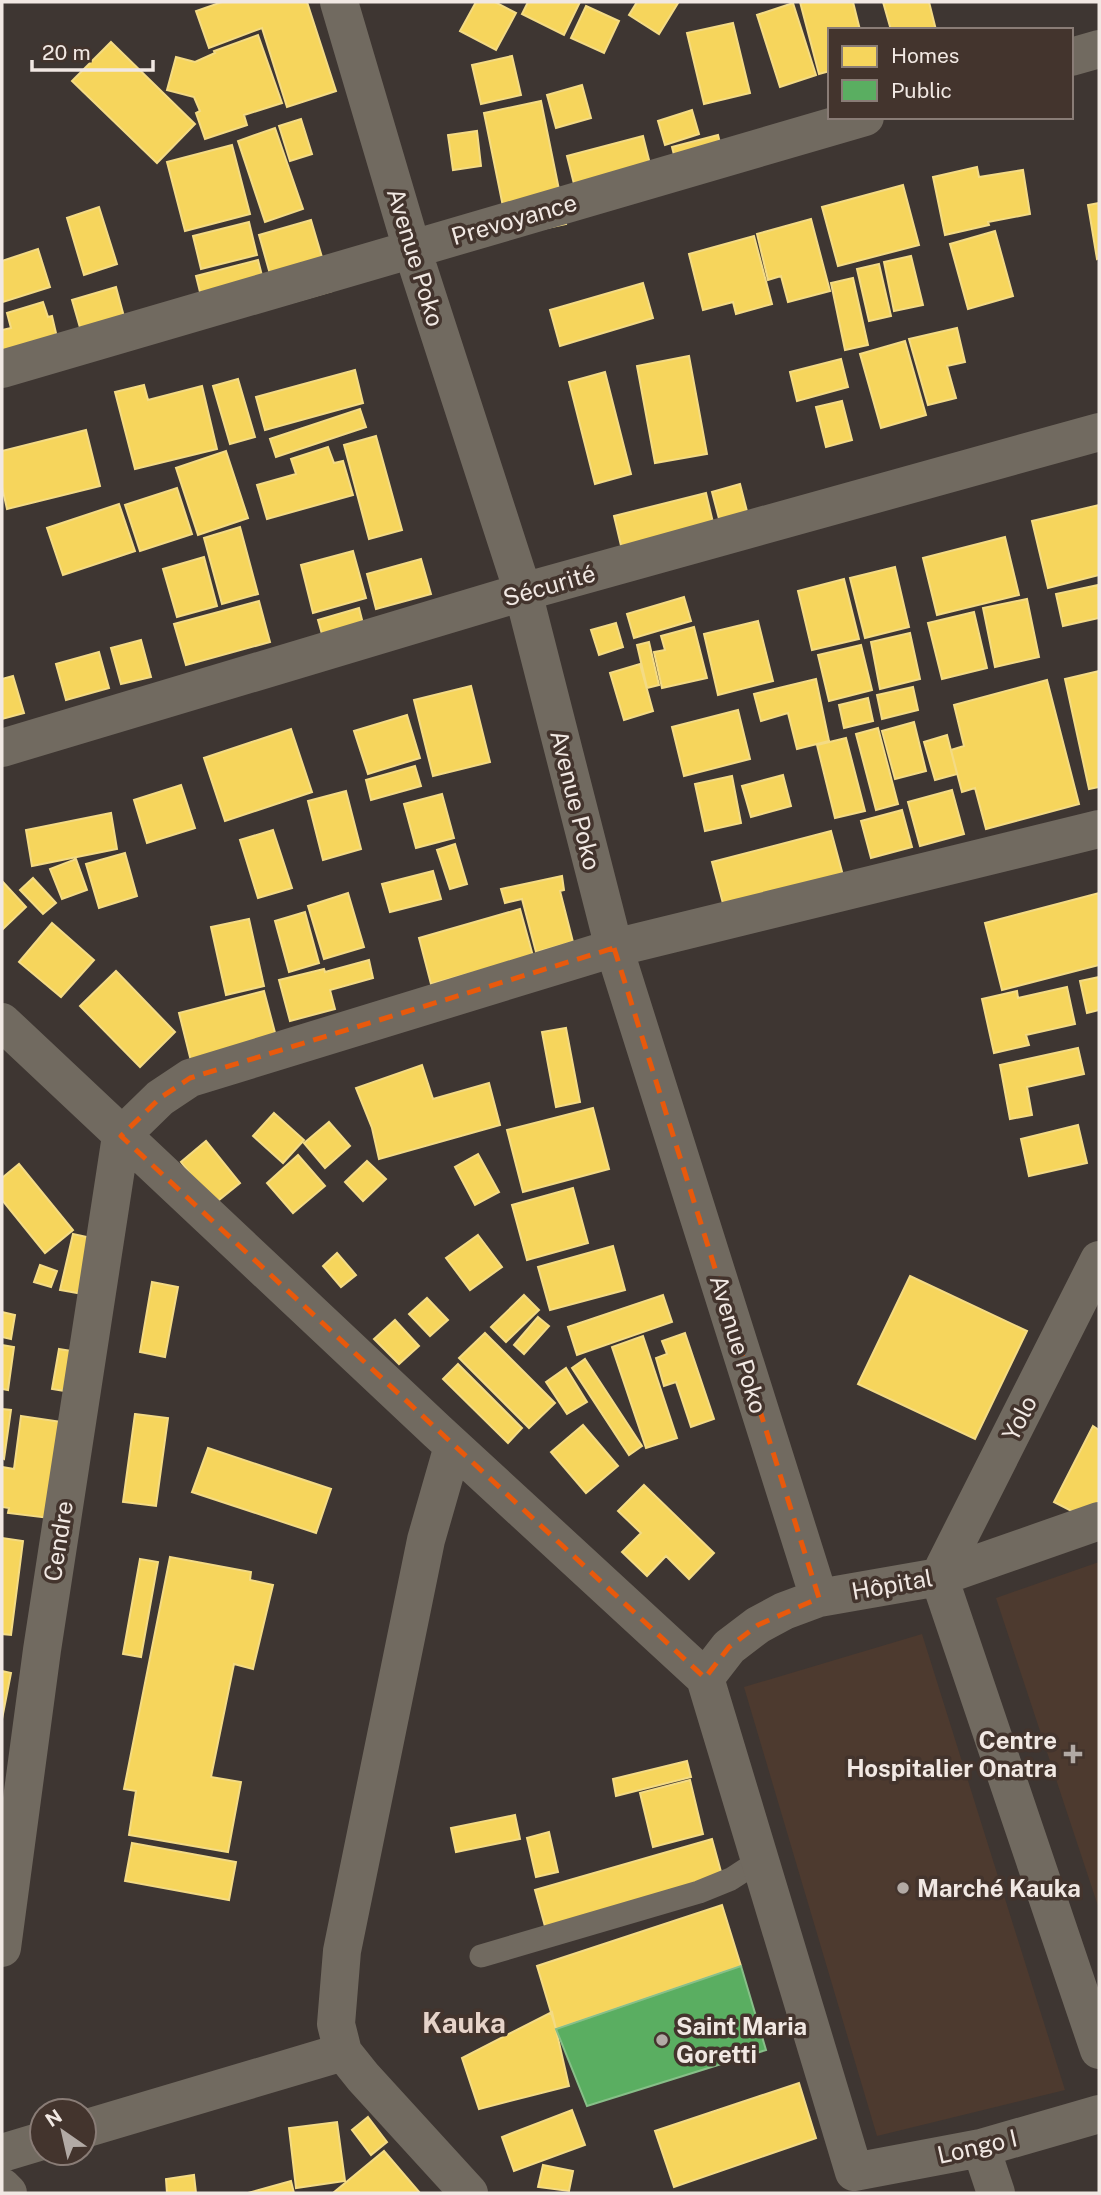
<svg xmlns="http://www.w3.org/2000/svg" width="1101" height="2195" font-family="'Public Sans',sans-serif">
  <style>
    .built { fill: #4d3a2f }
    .homes { fill: #f6d55c; stroke: #f4db84; stroke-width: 2 }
    .public { fill: #5aae61; stroke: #87bf88; stroke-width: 2 }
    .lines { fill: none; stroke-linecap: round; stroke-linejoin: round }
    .lane { stroke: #716a60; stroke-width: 23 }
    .street { stroke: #716a60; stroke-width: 38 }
    .marked { fill: none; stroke: #e8590c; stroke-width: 5; stroke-dasharray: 14 9; stroke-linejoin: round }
    .poi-dot { fill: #b2aaa5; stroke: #43342d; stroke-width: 2.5 }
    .labels { text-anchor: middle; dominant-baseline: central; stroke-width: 7; stroke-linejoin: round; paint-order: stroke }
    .street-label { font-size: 24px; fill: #f1e8e3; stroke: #43342d }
    .poi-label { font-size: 24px; font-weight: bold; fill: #f1e8e3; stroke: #43342d; text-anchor: start }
    .quarter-label { font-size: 28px; font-weight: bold; fill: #e6d3c9; stroke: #43342d }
  </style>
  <rect width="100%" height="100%" fill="#3e3632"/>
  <!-- built -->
  <path class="built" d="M1099 1562V1909L996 1598Z
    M922 1634 1065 2090 877 2136 744 1687Z"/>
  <!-- homes -->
  <path class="homes" d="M222 2H307L336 91 287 107 262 28 209 48 196 11Z
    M476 2H495L516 13 496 50 460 31Z
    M528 2H580L564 35 522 14Z
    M637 2H675L678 3 659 34 629 15Z
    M800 2H853L860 30H830V71L819 74Z
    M883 2H929L936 30H891Z
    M793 3 816 75 780 87 757 15Z
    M586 6 619 21 604 53 571 38Z
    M733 23 750 93 704 104 687 33Z
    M258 35 282 103 244 115 247 125 205 139 196 113 200 111 194 97 167 90 176 57 195 62 215 53 214 51Z
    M111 42 195 124 157 163 72 81Z
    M512 56 521 95 481 104 472 65Z
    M582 85 591 118 556 128 547 95Z
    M541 101 566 224 509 236 484 113Z
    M692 110 699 134 665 145 658 121Z
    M301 119 312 154 290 161 279 126Z
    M275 128 303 209 265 222 238 141Z
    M477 131 481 166 453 170 448 135Z
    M718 135 726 167 680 179 672 147Z
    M643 136 652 172 576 192 567 156Z
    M232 145 250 214 185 231 167 162Z
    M977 167 979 177 1023 170 1030 214 988 222 989 225 945 235 933 177Z
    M903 185 919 245 838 266 822 207Z
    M1099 203V258L1097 259 1088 205Z
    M99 207 117 264 84 275 67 218Z
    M811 219 830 291 788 302 781 276 768 280 757 234Z
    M311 220 332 291 279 306 259 235Z
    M249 222 257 255 201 269 193 236Z
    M995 231 1013 296 968 309 950 244Z
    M754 236 772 304 736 314 733 302 703 310 689 254Z
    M38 249 50 287 3 302 2 261Z
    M911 256 923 305 894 311 884 262Z
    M258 260 268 299 206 316 196 276Z
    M879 264 891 316 869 321 857 269Z
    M853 278 868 345 845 350 831 283Z
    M643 283 653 318 560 346 550 310Z
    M116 287 126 324 83 338 72 300Z
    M43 302 48 317 52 316 59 346 2 361V330L11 328 7 313Z
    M957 328 965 362 947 366 956 398 928 405 909 339Z
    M905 341 926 415 881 428 860 354Z
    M689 356 707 454 655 463 637 366Z
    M841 359 848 387 797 401 790 372Z
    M355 370 363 403 265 430 256 397Z
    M605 372 631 474 595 484 569 382Z
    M238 379 255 437 230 444 213 386Z
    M144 385 148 400 202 386 217 449 135 469 115 392Z
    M842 401 852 440 826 447 816 407Z
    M360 409 366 427 276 457 270 439Z
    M86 430 100 486 7 509 2 487V451Z
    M376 436 402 530 369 539 344 445Z
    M328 447 334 463 343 461 353 495 267 519 257 485 296 474 291 459Z
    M226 451 248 518 198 535 176 468Z
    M740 484 750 523 722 530 712 492Z
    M177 488 192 534 140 551 125 505Z
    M706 493 715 531 623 554 614 516Z
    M119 504 135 551 63 575 47 528Z
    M1099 505V575L1048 588 1032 521Z
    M240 527 258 594 222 604 204 538Z
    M1005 537 1019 595 937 615 923 558Z
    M353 551 366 598 313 613 301 565Z
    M204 557 217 606 177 617 163 569Z
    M421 559 431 594 376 609 367 574Z
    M895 567 909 627 865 638 850 578Z
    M844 579 859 639 812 650 798 591Z
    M1098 585 1099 618 1063 626 1056 594Z
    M684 597 691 621 634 638 627 614Z
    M1027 599 1039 657 995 667 983 608Z
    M259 601 270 642 186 665 174 624Z
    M359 608 371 655 331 666 318 620Z
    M974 612 987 668 942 679 928 623Z
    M758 621 773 681 718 695 704 634Z
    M616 623 623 647 599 655 591 630Z
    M694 627 707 678 662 688 654 652 665 650 661 636Z
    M910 633 920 679 880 689 871 642Z
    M141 640 151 677 121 684 111 648Z
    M649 642 659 685 647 688 637 645Z
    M861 645 872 690 829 701 818 655Z
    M99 652 109 688 66 700 56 664Z
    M640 664 653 711 624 720 610 673Z
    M1099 671V787L1089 789 1065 679Z
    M13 676 24 713 2 719V679Z
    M816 679 829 741 797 749 788 713 761 721 754 694Z
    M1047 680 1079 804 986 829 975 788 962 792 951 750 964 746 954 705Z
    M471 686 490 762 433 776 414 700Z
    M913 687 918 710 882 719 877 695Z
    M868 698 873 721 844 728 839 705Z
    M738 710 750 759 684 776 672 727Z
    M407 715 420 758 368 774 354 731Z
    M914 722 926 771 895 779 882 731Z
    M878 728 898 804 876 810 856 734Z
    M291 729 312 792 225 821 204 758Z
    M947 735 957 774 935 780 924 742Z
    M846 738 865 811 835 818 817 745Z
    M415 766 421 786 371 800 366 780Z
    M783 775 791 806 751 817 742 786Z
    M732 776 741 823 705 831 695 784Z
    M181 785 195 828 147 843 134 800Z
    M952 790 964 834 920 846 908 802Z
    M346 791 361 849 323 860 308 801Z
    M442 794 454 838 416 848 404 804Z
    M902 810 912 847 871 858 861 821Z
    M111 813 117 849 32 866 26 830Z
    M273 830 292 888 258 898 240 840Z
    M831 831 844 879 725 911 712 862Z
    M455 844 467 884 450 889 437 850Z
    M125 853 137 896 99 908 86 864Z
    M76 859 87 890 62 899 50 869Z
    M433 871 441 899 390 912 382 884Z
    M562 876 564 890 560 891 573 942 536 952 522 899 505 903 501 889Z
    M33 878 56 903 43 914 20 890Z
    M2 881 26 907 2 930Z
    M348 893 364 947 324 959 308 906Z
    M1099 893V965L1002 990 985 923Z
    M520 909 533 956 431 984 419 938Z
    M305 912 319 963 289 972 275 921Z
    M249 919 264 986 226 995 211 927Z
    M52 923 94 960 61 997 19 962Z
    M369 960 373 978 330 990 335 1009 290 1021 279 980 324 969 325 972Z
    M116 971 175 1032 140 1067 80 1006Z
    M1099 977V1010L1087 1013 1080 981Z
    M1067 987 1075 1024 1026 1035 1029 1045 994 1053 982 999 1017 991 1018 998Z
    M264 991 278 1044 192 1065 179 1013Z
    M566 1028 580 1102 556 1107 542 1032Z
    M1078 1048 1084 1074 1027 1087 1032 1115 1010 1119 1000 1065Z
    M422 1065 433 1099 489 1083 500 1125 379 1159 372 1128 356 1088Z
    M593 1108 609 1169 523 1192 507 1130Z
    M274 1113 304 1140 283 1163 253 1136Z
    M329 1122 350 1146 325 1168 304 1143Z
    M1078 1125 1087 1163 1029 1176 1021 1139Z
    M206 1141 240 1183 214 1204 181 1162Z
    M478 1154 499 1192 475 1205 455 1167Z
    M298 1155 325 1186 293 1213 267 1183Z
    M367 1161 386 1179 363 1201 345 1182Z
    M19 1164 73 1230 45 1253 2 1200V1178Z
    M573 1188 588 1243 527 1260 512 1205Z
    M73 1234 96 1239 83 1294 60 1290Z
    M478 1235 502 1267 470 1290 446 1258Z
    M613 1246 625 1290 550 1310 538 1267Z
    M337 1253 356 1275 341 1287 323 1266Z
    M40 1265 57 1271 51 1287 34 1282Z
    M910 1276 1027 1331 975 1439 858 1384Z
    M152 1282 178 1287 165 1357 140 1352Z
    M524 1295 539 1310 506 1342 491 1327Z
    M663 1295 672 1322 577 1355 568 1327Z
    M427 1298 448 1320 430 1336 409 1314Z
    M2 1312 15 1315 11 1339 2 1337Z
    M538 1317 549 1326 524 1354 514 1345Z
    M395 1320 419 1346 399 1364 374 1339Z
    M485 1333 555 1403 529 1428 459 1358Z
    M685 1333 714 1419 691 1427 676 1382 664 1386 656 1358 667 1354 662 1341Z
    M643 1336 677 1438 646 1448 612 1347Z
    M2 1345 14 1347 8 1390 2 1389Z
    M59 1349 78 1352 71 1392 52 1389Z
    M585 1359 642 1446 629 1455 572 1368Z
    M458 1364 522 1428 508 1443 443 1379Z
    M566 1368 587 1402 567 1414 546 1382Z
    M2 1409 11 1410 4 1459 2 1458Z
    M135 1414 168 1418 156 1506 123 1502Z
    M21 1416 62 1422 49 1518 8 1513 9 1508 2 1507V1467L14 1469Z
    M583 1425 618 1466 586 1493 551 1452Z
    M1093 1426 1099 1430V1500L1089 1520 1054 1502Z
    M208 1448 331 1489 316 1533 192 1492Z
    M644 1485 714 1553 689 1579 666 1556 647 1576 622 1552 641 1533 618 1511Z
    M2 1538 23 1541 11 1635 2 1634Z
    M170 1557 251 1572 250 1580 273 1585 253 1669 234 1664 211 1777 241 1782 228 1852 129 1835 136 1791 124 1789Z
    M140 1559 158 1562 141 1657 123 1654Z
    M2 1671 11 1673 2 1719Z
    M687 1761 691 1777 616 1796 613 1779Z
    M690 1780 703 1834 653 1847 640 1793Z
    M515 1815 520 1839 456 1852 451 1828Z
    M549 1832 558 1872 536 1877 527 1838Z
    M712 1839 723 1879 546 1930 535 1890Z
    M132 1843 236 1862 229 1900 125 1881Z
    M722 1905 741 1966 556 2029 537 1966Z
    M552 2012 569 2086 479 2109 462 2058Z
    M799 2083 816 2138 674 2187 655 2131Z
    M572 2110 585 2145 514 2171 502 2137Z
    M368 2117 387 2142 371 2155 352 2130Z
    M337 2122 345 2181 296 2188 289 2128Z
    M384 2151 420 2193H333Z
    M543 2165 573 2171 569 2191 538 2187Z
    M194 2175 196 2193H167L166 2179Z
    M291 2181 294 2193H248Z"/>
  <!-- public -->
  <path class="public" d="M741 1966 766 2050 587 2106 556 2029Z"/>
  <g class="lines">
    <!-- lane -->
    <path class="lane" d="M481 1956 699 1892 731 1879 760 1860"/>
    <!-- street -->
    <path class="street" d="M339 2 412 249 523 592 614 948 819 1598
      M1071 57 1099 49
      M2 369 865 117
      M2 748 523 592 1099 432
      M2 1022 438 1432 705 1678 854 2172
      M1099 1260 939 1577 1099 2050
      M453 1446 426 1540 342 1951 336 2024 343 2052 363 2077 469 2193
      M705 1678 729 1647 758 1625 784 1611 819 1598 939 1577 1099 1521
      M2 1948 42 1650 121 1136 160 1098 190 1078 614 948 1099 829
      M84 2129 343 2052
      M981 2148 996 2193
      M2 2153 42 2141
      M854 2172 981 2148 1099 2114
      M2 2187 8 2193"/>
  </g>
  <!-- marked area -->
  <path class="marked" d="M614 948 819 1598 758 1625 729 1647 705 1678 121 1136 160 1098 190 1078Z"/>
  <!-- markers -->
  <g class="poi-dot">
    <path d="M1069.5 1743.5h7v7h7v7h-7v7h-7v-7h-7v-7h7z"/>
    <circle cx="903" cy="1888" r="7"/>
    <circle cx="662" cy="2040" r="7"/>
  </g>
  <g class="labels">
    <!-- street labels -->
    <g class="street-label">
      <text transform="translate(514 219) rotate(-16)">Prevoyance</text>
      <text transform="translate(416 257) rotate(73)">Avenue Poko</text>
      <text transform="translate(549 585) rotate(-16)">Sécurité</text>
      <text transform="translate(576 800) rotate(76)">Avenue Poko</text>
      <text transform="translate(739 1344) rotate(73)">Avenue Poko</text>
      <text transform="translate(1019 1418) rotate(-63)">Yolo</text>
      <text transform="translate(58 1541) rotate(-81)">Cendre</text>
      <text transform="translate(892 1584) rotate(-10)">Hôpital</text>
      <text transform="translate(977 2146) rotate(-13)">Longo I</text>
    </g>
    <!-- poi labels -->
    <g class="poi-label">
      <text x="1057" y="1740" text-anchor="end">Centre<tspan x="1057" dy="28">Hospitalier Onatra</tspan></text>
      <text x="917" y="1888">Marché Kauka</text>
      <text x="676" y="2026">Saint Maria<tspan x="676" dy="28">Goretti</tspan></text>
    </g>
    <!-- quarter labels -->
    <g class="quarter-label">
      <text x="464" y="2022">Kauka</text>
    </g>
  </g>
  <!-- border -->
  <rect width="1101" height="2195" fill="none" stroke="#f1e8e3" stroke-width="7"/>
  <!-- legend -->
  <rect x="828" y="28" width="245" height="91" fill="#43342d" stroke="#897c76" stroke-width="2"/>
  <rect x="842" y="46" width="35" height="21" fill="#f6d55c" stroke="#897c76" stroke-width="2"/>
  <text x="891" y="63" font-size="21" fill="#f1e8e3">Homes</text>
  <rect x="842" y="80" width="35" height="21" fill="#5aae61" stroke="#897c76" stroke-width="2"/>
  <text x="891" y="98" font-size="21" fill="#f1e8e3">Public</text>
  <!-- north arrow -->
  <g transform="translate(63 2132) rotate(326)"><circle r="33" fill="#43342d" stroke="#897c76" stroke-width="2"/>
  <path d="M0-5L12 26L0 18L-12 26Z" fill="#b2aaa5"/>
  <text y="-10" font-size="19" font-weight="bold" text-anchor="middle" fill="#f1e8e3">N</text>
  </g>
  <!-- scale -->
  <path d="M32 60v10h121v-10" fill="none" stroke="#f1e8e3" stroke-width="3.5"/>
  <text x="42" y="60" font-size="21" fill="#f1e8e3" stroke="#43342d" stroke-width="5" paint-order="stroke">20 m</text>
</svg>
